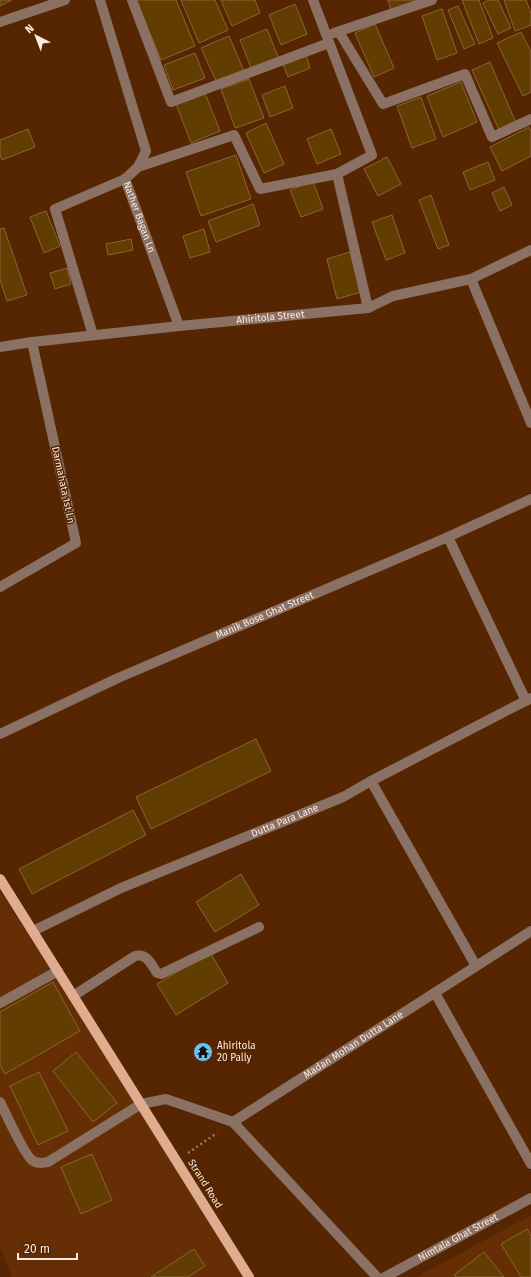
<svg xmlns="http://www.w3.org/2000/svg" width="531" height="1277" font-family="'Fira Sans',sans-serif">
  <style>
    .built { fill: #652e04 }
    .building { fill: #623d02; stroke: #8b6432 }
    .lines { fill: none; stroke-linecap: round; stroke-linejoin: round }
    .path { stroke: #9c7860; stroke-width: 2.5; stroke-dasharray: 2 3; stroke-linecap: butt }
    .minor { stroke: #8a7164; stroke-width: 10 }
    .major { stroke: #dfac90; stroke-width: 10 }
    .labels { text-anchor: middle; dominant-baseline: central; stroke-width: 3; stroke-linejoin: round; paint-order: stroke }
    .street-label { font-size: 10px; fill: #fce9df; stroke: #562603 }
    .poi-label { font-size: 10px; fill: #fce9df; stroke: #562603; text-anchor: start }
  </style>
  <rect width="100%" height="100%" fill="#562603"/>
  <!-- built -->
  <path class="built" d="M0 891 248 1277H12L0 1247Z
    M531 1215V1277H417Z"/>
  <!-- building -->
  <path class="building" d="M0 0H12L0 6Z
    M136 0H176L195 46 161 60Z
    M181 0H215L228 30 199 43Z
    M221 0H255L260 13 232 26Z
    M388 0H421L392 13Z
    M462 0H479L493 38 479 44Z
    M489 0H498L511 28 498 34 483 3Z
    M504 0H526L531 13V25L515 31Z
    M295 4 307 34 281 45 269 15Z
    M458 6 475 44 464 49 448 10Z
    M442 9 457 53 437 60 422 16Z
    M375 24 394 68 374 77 355 33Z
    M267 29 279 59 252 70 240 40Z
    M521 32 531 52V92L523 96 497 43Z
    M229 36 244 71 217 83 201 48Z
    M195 53 205 78 173 90 164 65Z
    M306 55 310 68 288 77 283 64Z
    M490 62 516 123 499 130 472 70Z
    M249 79 264 118 235 128 221 89Z
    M461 82 477 122 443 137 427 96Z
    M285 86 293 108 270 117 262 95Z
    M205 93 220 131 191 143 176 104Z
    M421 97 436 139 412 148 397 106Z
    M266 123 284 164 264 173 246 133Z
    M529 127 531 132V156L502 171 490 147Z
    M28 129 35 147 2 160 0 155V140Z
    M331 129 341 154 317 164 307 139Z
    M236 155 251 199 201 216 186 172Z
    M387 157 401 184 378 196 364 169Z
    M488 162 495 180 470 190 463 172Z
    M313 181 323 209 301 217 290 190Z
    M504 187 512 205 500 211 492 193Z
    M431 195 449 245 438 249 419 200Z
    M253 204 260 225 216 242 208 221Z
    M46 211 60 246 44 253 30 217Z
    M392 215 405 253 386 260 372 222Z
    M4 228 27 295 7 301 0 280V229Z
    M204 229 210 252 190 258 183 236Z
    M131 239 133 250 108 255 106 244Z
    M350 252 361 292 337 299 327 259Z
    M67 268 71 284 55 289 50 273Z
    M256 739 271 771 151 829 136 797Z
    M133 810 146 835 32 894 19 869Z
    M241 874 259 905 215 932 196 902Z
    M210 952 228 983 176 1015 157 984Z
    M53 982 80 1031 5 1074 0 1065V1012Z
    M76 1052 117 1103 93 1122 53 1071Z
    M39 1072 68 1131 38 1145 10 1086Z
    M92 1154 112 1200 81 1214 61 1167Z
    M527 1229 531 1236V1277H521L501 1244Z
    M194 1249 205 1266 188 1277H151Z
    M484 1252 504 1277H456L454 1275Z"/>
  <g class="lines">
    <!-- path -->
    <path class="path" d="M188 1153 217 1133"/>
    <!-- minor -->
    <g class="minor">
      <path id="s1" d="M100 0 146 151 138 167 125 179 179 326"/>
      <path d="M132 0 171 102 329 43"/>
      <path d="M313 0 372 155 337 174 368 308"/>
      <path d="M0 22 65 0"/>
      <path d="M339 32 383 104 465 74 492 137 531 119"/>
      <path d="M334 33 432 0"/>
      <path d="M138 167 234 135 260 189 337 174"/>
      <path d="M471 279 531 423"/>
      <path d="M93 335 55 209 125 179"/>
      <path id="s2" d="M0 347 32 342 179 326 368 308 393 296 471 279 531 250"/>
      <path d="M448 537 526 701"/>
      <path d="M0 587 76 543 32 342"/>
      <path id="s3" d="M0 734 118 678 448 537 531 499"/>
      <path d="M371 781 476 966"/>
      <path id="s4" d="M33 931 121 888 343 797 371 781 531 698"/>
      <path d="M435 993 531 1164"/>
      <path d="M73 996 135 956C147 953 151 964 157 973L161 974 259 927"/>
      <path d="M0 1003 58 971"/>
      <path d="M0 1102C5 1112 25 1156 32 1160 37 1164 42 1163 48 1162L141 1104 166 1099 233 1122 377 1277"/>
      <path id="s5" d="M233 1122 531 931"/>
      <path id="s6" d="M385 1277 531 1198"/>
    </g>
    <!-- major -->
    <path class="major" d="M0 879 249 1277"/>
  </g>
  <!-- icons -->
  <defs>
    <symbol id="temple-disc" viewBox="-11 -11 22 22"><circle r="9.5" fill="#67c4ef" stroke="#562603"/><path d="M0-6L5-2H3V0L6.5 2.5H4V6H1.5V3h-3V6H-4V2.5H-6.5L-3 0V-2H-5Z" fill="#111"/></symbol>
  </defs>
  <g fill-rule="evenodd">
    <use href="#temple-disc" x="192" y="1041" width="22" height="22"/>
  </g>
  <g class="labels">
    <!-- street labels -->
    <g class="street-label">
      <text stroke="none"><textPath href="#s1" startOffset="234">Nather Bagan Ln</textPath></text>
      <text stroke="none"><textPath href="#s2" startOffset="272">Ahiritola Street</textPath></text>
      <text transform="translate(63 485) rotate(78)">Darmahata 1st Ln</text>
      <text stroke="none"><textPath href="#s3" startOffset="290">Manik Bose Ghat Street</textPath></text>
      <text stroke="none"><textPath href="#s4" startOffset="275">Dutta Para Lane</textPath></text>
      <text stroke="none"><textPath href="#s5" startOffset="143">Madan Mohan Dutta Lane</textPath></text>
      <text transform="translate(205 1184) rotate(58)">Strand Road</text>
      <text stroke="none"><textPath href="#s6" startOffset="83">Nimtala Ghat Street</textPath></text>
    </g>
    <!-- poi labels -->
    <g class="poi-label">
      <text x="217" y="1046">Ahiritola<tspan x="217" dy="12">20 Pally</tspan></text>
    </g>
  </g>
  <!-- north arrow -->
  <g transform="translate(36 36) rotate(318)" stroke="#562603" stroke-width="3" paint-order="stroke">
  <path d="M0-3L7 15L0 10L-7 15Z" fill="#fce9df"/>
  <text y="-6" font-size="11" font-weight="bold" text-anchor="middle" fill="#fce9df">N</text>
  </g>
  <!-- scale -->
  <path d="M18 1253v6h59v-6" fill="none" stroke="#fce9df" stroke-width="2"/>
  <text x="24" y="1253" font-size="12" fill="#fce9df" stroke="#562603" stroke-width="3" paint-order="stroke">20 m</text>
</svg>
